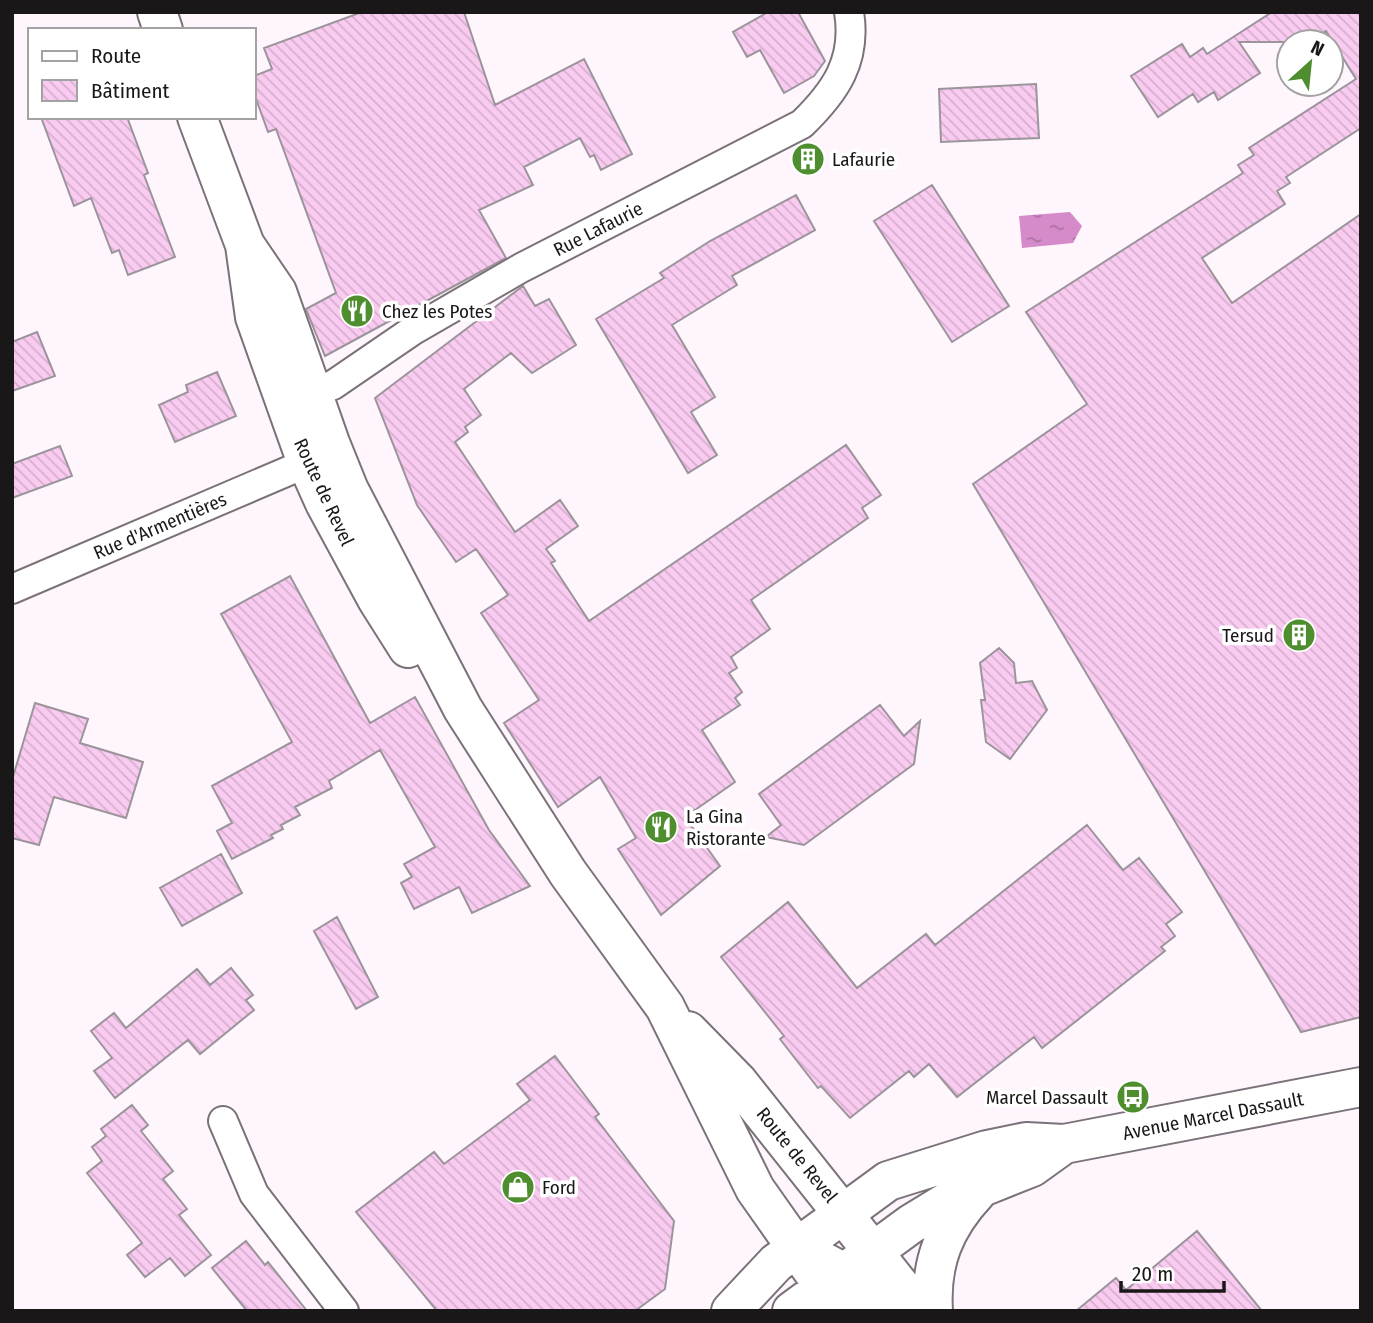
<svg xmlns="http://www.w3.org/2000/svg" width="1373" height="1323" font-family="'Fira Sans Condensed',sans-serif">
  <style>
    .water { fill: url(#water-ripples) }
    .building { fill: url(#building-back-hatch); stroke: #9c949b; stroke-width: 2 }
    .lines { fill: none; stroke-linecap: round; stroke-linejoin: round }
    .street-casing { stroke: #7a7278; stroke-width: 32 }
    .secondary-casing { stroke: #7a7278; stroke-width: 42 }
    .street { stroke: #fff; stroke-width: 28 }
    .secondary { stroke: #fff; stroke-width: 38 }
    .labels { text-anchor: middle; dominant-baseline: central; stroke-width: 7; stroke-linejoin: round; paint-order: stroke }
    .poi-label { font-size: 19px; fill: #1a1719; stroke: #fff; text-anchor: start }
    .street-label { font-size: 19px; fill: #1a1719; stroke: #fff }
  </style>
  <defs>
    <pattern id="water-ripples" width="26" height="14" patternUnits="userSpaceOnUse" patternTransform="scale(1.75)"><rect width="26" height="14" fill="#d58bc9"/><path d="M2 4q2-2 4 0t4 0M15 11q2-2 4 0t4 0" fill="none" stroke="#ac71a2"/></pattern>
    <pattern id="building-back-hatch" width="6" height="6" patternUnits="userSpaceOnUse" patternTransform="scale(1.75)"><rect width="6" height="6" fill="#facbf1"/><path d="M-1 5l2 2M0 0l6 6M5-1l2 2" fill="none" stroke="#d6aece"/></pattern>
  </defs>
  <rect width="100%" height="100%" fill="#fff6fd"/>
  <!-- water -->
  <path class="water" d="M1070 212 1082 226 1073 243 1022 248 1019 216Z"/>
  <!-- building -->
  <path class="building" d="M362 12H464L495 105 584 59 632 154 601 170 594 155 590 157 580 138 524 167 533 185 479 210 506 258 325 356 306 309 336 293 276 129 268 132 254 93V76L272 69 264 48Z
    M768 12H798L825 61 814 76 784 93 760 50 747 57 733 32Z
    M1272 12H1361V128L1286 177 1290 183 1277 191 1285 204 1202 258 1232 303 1361 214V1017L1301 1032 973 484 1087 404 1026 312 1243 173 1238 165 1254 155 1249 148 1356 79 1326 31 1309 42H1239L1260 73 1218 100 1214 92 1198 102 1193 94 1158 117 1131 76 1182 44 1190 57 1203 48 1207 54Z
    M1036 84 1039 138 941 142 939 89Z
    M41 117H127L148 173 144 175 175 257 128 275 119 250 112 253 91 198 74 206Z
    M932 185 1009 306 952 342 874 221Z
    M796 195 815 230 732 276 737 285 672 325 715 397 691 412 717 455 688 473 596 319 664 278 660 273 710 241Z
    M523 286 535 306 549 299 576 345 532 373 511 353 464 389 481 415 465 427 468 432 455 442 515 532 560 500 578 526 546 549 555 561 551 563 589 621 846 445 881 495 862 508 868 518 751 600 770 629 731 657 737 668 729 673 742 692 735 698 740 705 702 730 735 782 685 817 720 866 661 915 618 849 636 838 600 777 558 807 504 723 539 700 481 613 508 595 476 549 456 562 417 505 375 398Z
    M37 332 55 376 12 391V342Z
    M217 372 236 416 175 442 159 405 188 392 186 385Z
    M60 446 72 476 12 498V464Z
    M290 576 370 723 415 697 489 830 530 886 472 913 459 887 414 909 401 883 412 877 404 864 435 847 380 750 329 781 332 788 295 807 300 815 281 825 283 829 271 835 273 838 232 859 217 831 232 823 212 786 292 742 221 614Z
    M999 648 1014 663 1016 683 1032 681 1047 710 1010 759 986 742 981 700H985L980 663Z
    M35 703 88 719 80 743 143 762 126 818 54 797 39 845 12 838V780Z
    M880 705 904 736 920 721 914 764 804 845 766 837 781 825 759 794Z
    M1087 825 1123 870 1139 858 1182 912 1166 924 1175 936 1161 947 1165 951 1042 1048 1034 1037 957 1097 929 1064 914 1077 909 1071 850 1118 821 1086 818 1088 780 1039 784 1036 721 957 788 902 857 988 926 934 935 945Z
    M221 854 242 893 182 926 160 888Z
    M337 917 378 997 356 1009 314 931Z
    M231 968 253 995 246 1000 254 1010 200 1054 188 1040 115 1098 94 1071 112 1058 91 1031 114 1013 126 1028 197 969 210 985Z
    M555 1056 599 1114 595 1117 674 1221 665 1289 635 1311H437L356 1212 434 1152 444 1164 530 1100 517 1084Z
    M132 1105 148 1125 141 1131 173 1171 163 1179 187 1209 179 1215 211 1255 185 1276 170 1258 145 1277 127 1255 142 1243 87 1173 102 1161 92 1147 106 1136 101 1129Z
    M1197 1231 1262 1311H1076L1116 1278 1126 1290Z
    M246 1241 265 1265 268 1262 307 1311H247L212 1268Z"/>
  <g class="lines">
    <defs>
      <path id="street" d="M295 399 333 385 412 331 521 268 802 124C835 92 857 61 849 12
        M12 589 307 463
        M223 1121 254 1194 344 1311"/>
      <path id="secondary" d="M157 12 163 30
        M197 117 245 245 255 317 307 463 325 503 377 599 408 648
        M245 245 277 292 330 443 349 490 463 709 568 873 665 1007 755 1189 841 1311
        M688 1031 738 1082 920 1311
        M822 1261 843 1272 878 1311
        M731 1311 776 1263 888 1181 987 1150 1026 1142 1064 1144 1361 1087
        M792 1311 911 1224 952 1199 1032 1167 1064 1144
        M933 1311C930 1263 944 1227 977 1192"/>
    </defs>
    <!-- street casing -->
    <use href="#street" class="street-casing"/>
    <!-- secondary casing -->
    <use href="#secondary" class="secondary-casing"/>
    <!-- street -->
    <use href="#street" class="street"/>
    <!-- secondary -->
    <use href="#secondary" class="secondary"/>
  </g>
  <!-- icons -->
  <defs>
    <symbol id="building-disc" viewBox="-11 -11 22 22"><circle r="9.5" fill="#4f8e2f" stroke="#fff"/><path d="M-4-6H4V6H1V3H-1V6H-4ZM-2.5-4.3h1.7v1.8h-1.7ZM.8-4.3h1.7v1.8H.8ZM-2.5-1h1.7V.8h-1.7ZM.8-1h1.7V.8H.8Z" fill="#fff"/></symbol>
    <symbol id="restaurant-disc" viewBox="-11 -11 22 22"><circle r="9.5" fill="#4f8e2f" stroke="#fff"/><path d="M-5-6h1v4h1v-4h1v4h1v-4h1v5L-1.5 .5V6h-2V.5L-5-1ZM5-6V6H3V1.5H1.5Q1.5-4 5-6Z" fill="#fff"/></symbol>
    <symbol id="bus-disc" viewBox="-11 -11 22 22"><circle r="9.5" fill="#4f8e2f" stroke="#fff"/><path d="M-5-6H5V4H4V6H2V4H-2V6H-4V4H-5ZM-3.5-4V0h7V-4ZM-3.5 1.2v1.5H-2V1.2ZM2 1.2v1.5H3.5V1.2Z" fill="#fff"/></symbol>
    <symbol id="shop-disc" viewBox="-11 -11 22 22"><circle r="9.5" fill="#4f8e2f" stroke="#fff"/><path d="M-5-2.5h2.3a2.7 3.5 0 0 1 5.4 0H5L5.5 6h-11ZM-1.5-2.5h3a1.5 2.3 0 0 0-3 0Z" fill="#fff"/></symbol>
  </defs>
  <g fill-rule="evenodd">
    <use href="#building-disc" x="789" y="140" width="38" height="38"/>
    <use href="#restaurant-disc" x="338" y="292" width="38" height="38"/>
    <use href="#building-disc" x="1280" y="616" width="38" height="38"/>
    <use href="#restaurant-disc" x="642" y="808" width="38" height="38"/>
    <use href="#bus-disc" x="1114" y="1078" width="38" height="38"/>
    <use href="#shop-disc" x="499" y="1168" width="38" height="38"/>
  </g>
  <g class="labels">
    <!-- poi labels -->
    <g class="poi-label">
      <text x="832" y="159">Lafaurie</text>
      <text x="382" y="311">Chez les Potes</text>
      <text x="1274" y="635" text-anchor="end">Tersud</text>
      <text x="686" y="816">La Gina<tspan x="686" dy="22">Ristorante</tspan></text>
      <text x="1108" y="1097" text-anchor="end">Marcel Dassault</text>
      <text x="542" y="1187">Ford</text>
    </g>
    <!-- street labels -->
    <g class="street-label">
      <text transform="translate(598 229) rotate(-27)">Rue Lafaurie</text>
      <text transform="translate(324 492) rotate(65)">Route de Revel</text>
      <text transform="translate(160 526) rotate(-23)">Rue d'Armentières</text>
      <text transform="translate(1213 1116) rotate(-11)">Avenue Marcel Dassault</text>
      <text transform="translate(797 1155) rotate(51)">Route de Revel</text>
    </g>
  </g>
  <!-- border -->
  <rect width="1373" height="1323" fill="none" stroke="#1a1719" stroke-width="28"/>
  <!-- legend -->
  <rect x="28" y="28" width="228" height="91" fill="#ffffff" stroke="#a3a2a3" stroke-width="2"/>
  <rect x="42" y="51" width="35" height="10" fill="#ffffff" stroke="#a3a2a3" stroke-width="2"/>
  <text x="91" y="63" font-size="21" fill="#1a1719">Route</text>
  <rect x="42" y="80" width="35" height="21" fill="url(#building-back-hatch)" stroke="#a3a2a3" stroke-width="2"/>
  <text x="91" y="98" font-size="21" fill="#1a1719">Bâtiment</text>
  <!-- north arrow -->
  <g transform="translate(1310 63) rotate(27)"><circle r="33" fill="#ffffff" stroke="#a3a2a3" stroke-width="2"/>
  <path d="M0-5L12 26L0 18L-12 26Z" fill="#4f8e2f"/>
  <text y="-10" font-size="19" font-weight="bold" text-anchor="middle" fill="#1a1719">N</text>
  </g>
  <!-- scale -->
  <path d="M1121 1281v10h103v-10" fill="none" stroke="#1a1719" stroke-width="3.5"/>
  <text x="1132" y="1281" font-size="21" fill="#1a1719" stroke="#ffffff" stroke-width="5" paint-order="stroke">20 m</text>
</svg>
